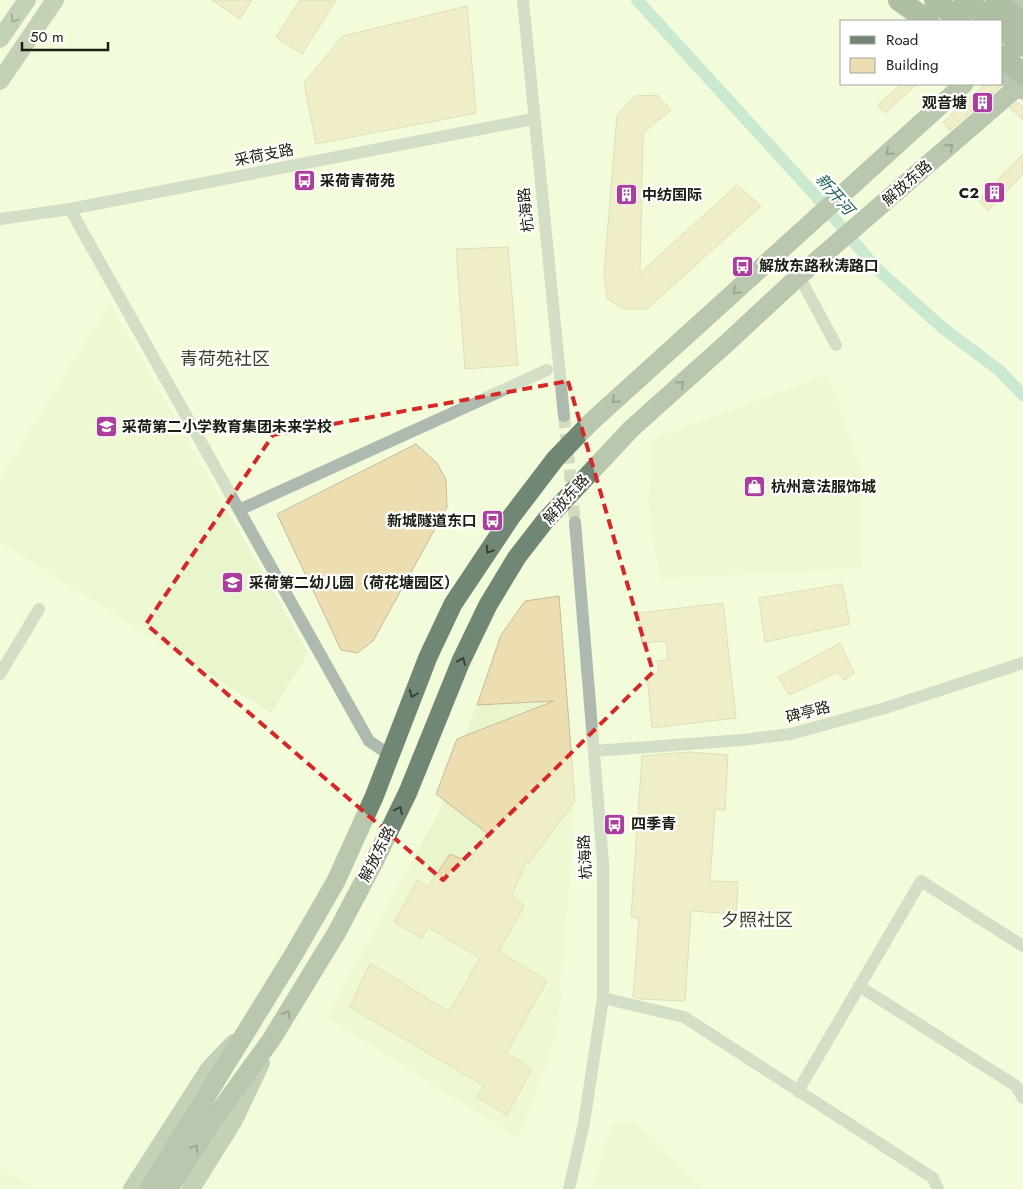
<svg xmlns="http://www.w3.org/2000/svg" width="1023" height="1189" font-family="Jost,'Noto Sans SC',sans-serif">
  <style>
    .built { fill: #e9f5cc }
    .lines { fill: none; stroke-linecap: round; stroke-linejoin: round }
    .canal { stroke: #9cd2c6; stroke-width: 12 }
    .building { fill: #eddeb2; stroke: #c6bb9b }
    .street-tunnel { stroke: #d2dbbd; stroke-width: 12; stroke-dasharray: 12 6; stroke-linecap: butt }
    .street { stroke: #aebab0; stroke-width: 12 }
    .secondary { stroke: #8a9d8d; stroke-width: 18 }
    .primary { stroke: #718775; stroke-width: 19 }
    .highway { stroke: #5b7560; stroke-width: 22 }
    .oneway { stroke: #4c5749 }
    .oneway2 { stroke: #384234 }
    .marked { fill: none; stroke: #d62828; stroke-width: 4; stroke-dasharray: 10 6; stroke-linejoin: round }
    .labels { text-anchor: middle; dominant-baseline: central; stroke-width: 4.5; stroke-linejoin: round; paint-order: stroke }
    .poi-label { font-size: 15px; font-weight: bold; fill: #1a1d11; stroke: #fff; text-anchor: start }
    .street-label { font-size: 15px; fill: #1a1d11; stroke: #fff }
    .water-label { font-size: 16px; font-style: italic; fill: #196054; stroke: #fff }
    .quarter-label { font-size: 18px; fill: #394025; stroke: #fff }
  </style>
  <rect width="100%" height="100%" fill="#f2fcdb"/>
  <!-- built -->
  <path class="built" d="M110 303 308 653 271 713 0 542V479Z
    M829 374 861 472 862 568 660 579 648 502 653 439Z
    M559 596 575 801 558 1031 519 1139 327 1017 439 812 501 635Z
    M635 1122 703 1189H593L612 1123Z
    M0 1167 37 1189H0Z"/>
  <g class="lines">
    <!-- canal -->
    <path class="canal" d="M637 0 814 194 876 268 944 329 999 370 1023 395"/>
  </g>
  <!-- building -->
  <path class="building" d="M212 0H252L240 19Z
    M300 0H336L302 54 276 37Z
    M467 6 476 113 316 144 304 83 343 36Z
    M901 84H917L885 113 878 105Z
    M985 84H998L1001 86 950 130 943 122Z
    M657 95 671 110 643 133 640 273 737 185 761 206 647 309H622L607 298 604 273 617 115 635 96Z
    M1017 102 1023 107V120L1010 108Z
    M1023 154V174L988 211 978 200Z
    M508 247 518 365 465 369 456 249Z
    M416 444 437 463 446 480 447 507 373 641 357 653 341 650 277 514Z
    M842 584 850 624 765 642 759 598Z
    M559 596 575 801 528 864 526 862 512 895 524 906 499 951 547 981 506 1053 532 1069 507 1115 477 1097 484 1086 350 1007 370 963 449 1012 480 958 428 927 422 938 394 922 418 880 428 887 450 854 469 862 487 833 436 794 457 739 554 701 477 705 501 635 525 601Z
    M723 603 736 718 652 728 647 675 659 674 657 661 668 660 666 641 642 643 638 613Z
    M840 643 854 673 844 680 838 672 789 695 778 677Z
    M689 752 728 755 725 810 715 809 710 881 738 882 736 914 691 911 685 1001 641 999 633 997 639 918 631 917 642 756Z"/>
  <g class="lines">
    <!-- street-tunnel -->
    <path class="street-tunnel" d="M564 416 575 522"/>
    <!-- street -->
    <path class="street" d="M523 0 564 416
      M70 209 369 741 390 755
      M0 219 70 209 533 119
      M799 276 836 345
      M239 510 547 370
      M0 674 39 609
      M594 751 742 740 791 734 885 708 1023 663
      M859 986 1016 1086 1023 1098
      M603 998 684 1017 933 1178 938 1189
      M798 1091 921 881 1023 946
      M569 1189 584 1123 603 998V862L575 522"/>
    <!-- secondary -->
    <path class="secondary" d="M0 39 27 0
      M0 81 55 0
      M132 1189 209 1069 234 1043
      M191 1189 234 1120 261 1063"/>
    <!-- primary -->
    <path class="primary" d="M1013 0 1023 8
      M1002 72 1023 90
      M149 1189 294 954 336 881 374 797 428 657 453 604 511 517 556 458 591 422 964 84
      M169 1189 213 1120 271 1040 337 932 375 860 408 792 461 661 488 605 517 557 545 521 631 429 727 343 799 276 1023 82"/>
    <!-- highway -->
    <path class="highway" d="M899 0 928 21
      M935 0 960 21
      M965 0 992 21
      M996 0 1023 26
      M1002 29 1023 46
      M1002 56 1023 74"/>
  </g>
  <!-- one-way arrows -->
  <defs><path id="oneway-chevron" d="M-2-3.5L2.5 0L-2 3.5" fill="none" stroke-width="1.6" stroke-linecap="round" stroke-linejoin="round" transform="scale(1.25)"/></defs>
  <use class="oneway" href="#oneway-chevron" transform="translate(14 19) rotate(125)"/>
  <g class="oneway2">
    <use href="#oneway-chevron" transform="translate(950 147) rotate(-41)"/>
    <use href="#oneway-chevron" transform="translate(889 152) rotate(138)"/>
    <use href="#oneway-chevron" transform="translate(736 291) rotate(138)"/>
    <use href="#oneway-chevron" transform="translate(681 384) rotate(-42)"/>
    <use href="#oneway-chevron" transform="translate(615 400) rotate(138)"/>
    <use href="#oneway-chevron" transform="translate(489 550) rotate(124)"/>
    <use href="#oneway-chevron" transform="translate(462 661) rotate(-66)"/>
    <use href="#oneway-chevron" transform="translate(413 694) rotate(111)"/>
    <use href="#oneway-chevron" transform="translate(399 810) rotate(-65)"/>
    <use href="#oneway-chevron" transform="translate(287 1014) rotate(-59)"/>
    <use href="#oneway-chevron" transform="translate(195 1148) rotate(-57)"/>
  </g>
  <!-- marked area -->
  <path d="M0 0H1023V1189H0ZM568 381 653 672 443 880 146 624 273 435Z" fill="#f2fcdb" fill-opacity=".55" fill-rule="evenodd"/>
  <path class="marked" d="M568 381 653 672 443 880 146 624 273 435Z"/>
  <!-- icons -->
  <defs>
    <symbol id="building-square" viewBox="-11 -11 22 22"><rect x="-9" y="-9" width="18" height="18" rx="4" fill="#ab3d9c" stroke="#fff"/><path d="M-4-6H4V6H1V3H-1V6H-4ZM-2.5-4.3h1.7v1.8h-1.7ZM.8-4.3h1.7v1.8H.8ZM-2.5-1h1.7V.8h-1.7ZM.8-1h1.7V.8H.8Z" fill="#fff"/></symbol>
    <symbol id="bus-square" viewBox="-11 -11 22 22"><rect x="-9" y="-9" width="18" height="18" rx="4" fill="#ab3d9c" stroke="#fff"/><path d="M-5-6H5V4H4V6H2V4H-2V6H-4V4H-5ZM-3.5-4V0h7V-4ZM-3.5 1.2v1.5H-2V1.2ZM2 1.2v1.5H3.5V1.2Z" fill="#fff"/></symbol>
    <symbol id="school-square" viewBox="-11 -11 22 22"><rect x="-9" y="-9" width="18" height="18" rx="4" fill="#ab3d9c" stroke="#fff"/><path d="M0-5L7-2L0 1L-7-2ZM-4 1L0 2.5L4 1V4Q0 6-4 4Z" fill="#fff"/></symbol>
    <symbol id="shop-square" viewBox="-11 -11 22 22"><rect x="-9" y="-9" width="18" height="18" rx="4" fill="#ab3d9c" stroke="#fff"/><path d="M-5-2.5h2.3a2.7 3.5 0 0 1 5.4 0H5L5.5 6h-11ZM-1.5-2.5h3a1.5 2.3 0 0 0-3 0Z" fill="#fff"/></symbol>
  </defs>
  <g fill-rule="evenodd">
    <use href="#building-square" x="970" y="90" width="25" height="25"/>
    <use href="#bus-square" x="292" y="168" width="25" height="25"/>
    <use href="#building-square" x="982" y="180" width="25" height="25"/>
    <use href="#building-square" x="614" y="182" width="25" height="25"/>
    <use href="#bus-square" x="730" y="254" width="25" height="25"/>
    <use href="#school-square" x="94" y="414" width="25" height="25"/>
    <use href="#shop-square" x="742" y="474" width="25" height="25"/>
    <use href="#bus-square" x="480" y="508" width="25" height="25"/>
    <use href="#school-square" x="220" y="570" width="25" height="25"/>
    <use href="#bus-square" x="602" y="812" width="25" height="25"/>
  </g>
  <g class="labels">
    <!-- poi labels -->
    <g class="poi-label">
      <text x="967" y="103" text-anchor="end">观音塘</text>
      <text x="320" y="181">采荷青荷苑</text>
      <text x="979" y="193" text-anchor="end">C2</text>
      <text x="642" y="195">中纺国际</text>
      <text x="759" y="266">解放东路秋涛路口</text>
      <text x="122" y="427">采荷第二小学教育集团未来学校</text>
      <text x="771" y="487">杭州意法服饰城</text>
      <text x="477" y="521" text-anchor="end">新城隧道东口</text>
      <text x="249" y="583">采荷第二幼儿园（荷花塘园区）</text>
      <text x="631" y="824">四季青</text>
    </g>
    <!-- street labels -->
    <g class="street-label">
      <text transform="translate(264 155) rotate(-11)">采荷支路</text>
      <text transform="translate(907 183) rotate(-41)">解放东路</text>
      <text transform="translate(526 210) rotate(-96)">杭海路</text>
      <text transform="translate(566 499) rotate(-48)">解放东路</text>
      <text transform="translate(808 712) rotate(-15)">碑亭路</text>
      <text transform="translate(377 854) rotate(-63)">解放东路</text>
      <text transform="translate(585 857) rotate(-93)">杭海路</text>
    </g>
    <!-- water labels -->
    <g class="water-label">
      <text transform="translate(835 194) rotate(49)">新开河</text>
    </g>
    <!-- quarter labels -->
    <g class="quarter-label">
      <text x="225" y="359">青荷苑社区</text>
      <text x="757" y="920">夕照社区</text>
    </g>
  </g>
  <!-- legend -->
  <rect x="840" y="20" width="162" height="65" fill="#ffffff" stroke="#a3a5a0"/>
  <rect x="850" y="36" width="25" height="8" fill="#718775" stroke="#a3a5a0"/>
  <text x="886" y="45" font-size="15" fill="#1a1d11">Road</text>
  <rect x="850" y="58" width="25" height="15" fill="#eddeb2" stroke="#a3a5a0"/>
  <text x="886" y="70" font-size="15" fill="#1a1d11">Building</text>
  <!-- scale -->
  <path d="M22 42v8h86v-8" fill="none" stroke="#1a1d11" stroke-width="2.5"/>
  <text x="30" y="42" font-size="15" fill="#1a1d11" stroke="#ffffff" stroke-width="4" paint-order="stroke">50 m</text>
</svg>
